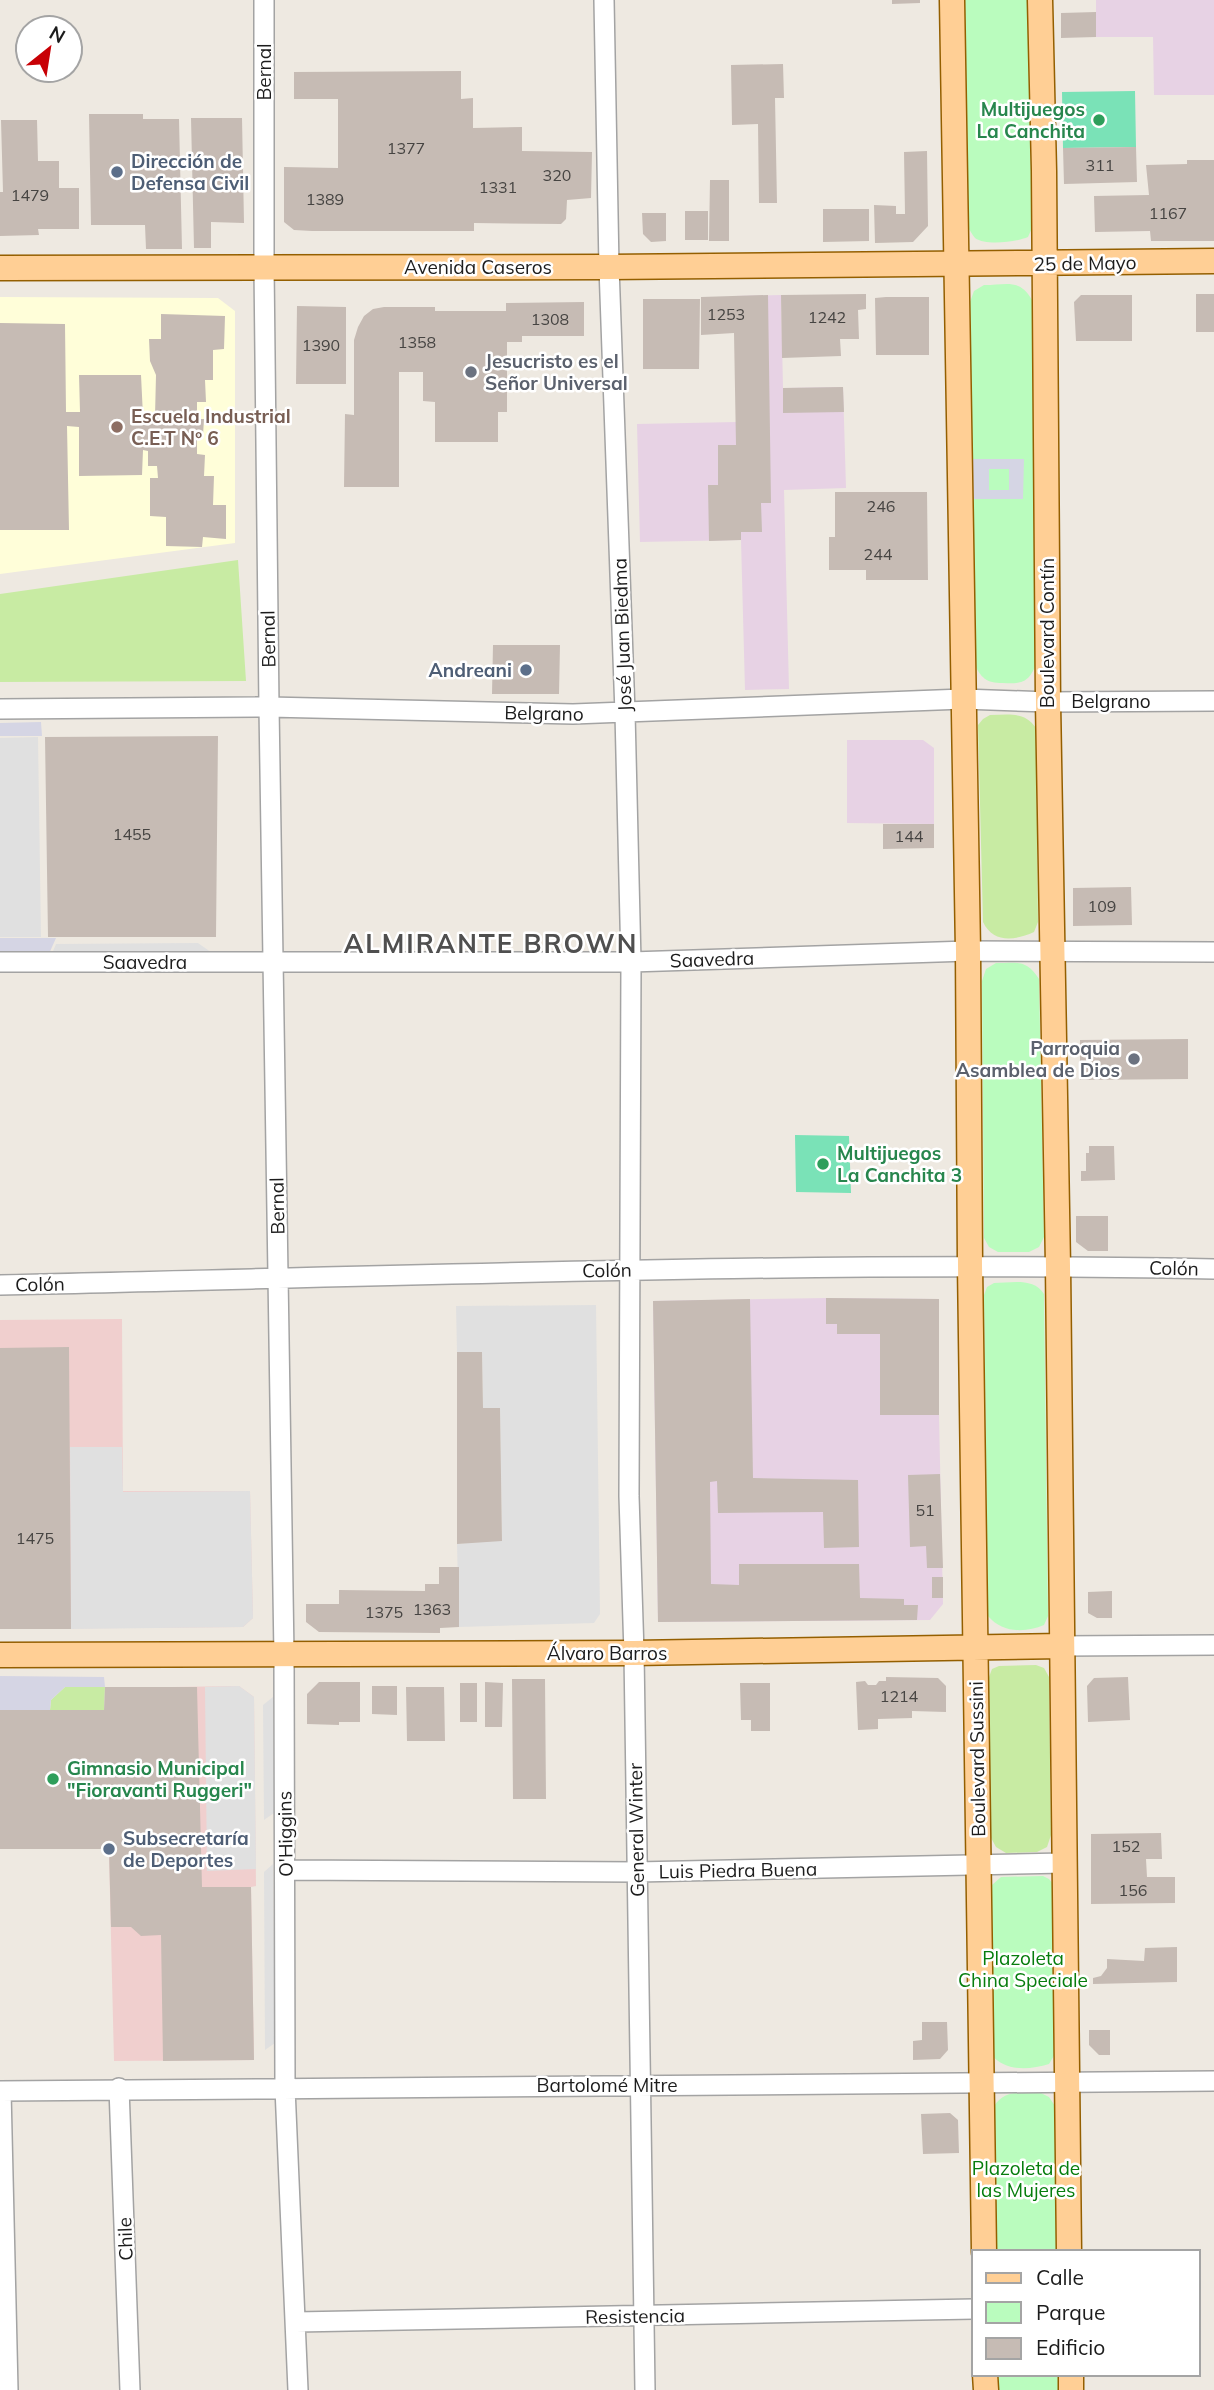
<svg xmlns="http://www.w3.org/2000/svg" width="1214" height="2390" font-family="Mulish,sans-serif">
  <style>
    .commercial { fill: #f0cfce }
    .industrial { fill: #e7d2e4 }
    .education { fill: #fffed9 }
    .grass { fill: #c8eba3 }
    .park { fill: #bafcbe }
    .pitch { fill: #7ae2b7 }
    .parking { fill: #e0e0e0 }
    .plaza { fill: #d5d5e4; fill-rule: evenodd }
    .building { fill: #c6bbb4 }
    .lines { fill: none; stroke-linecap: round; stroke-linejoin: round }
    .minor-casing { stroke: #a3a3a3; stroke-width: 22 }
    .major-casing { stroke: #945f00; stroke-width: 27 }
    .minor { stroke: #fff; stroke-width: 19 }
    .major { stroke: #ffcf95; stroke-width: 24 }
    .leisure-dot { fill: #2e9e5b; stroke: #fff; stroke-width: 2.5 }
    .service-dot { fill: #5c6f8a; stroke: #fff; stroke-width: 2.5 }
    .worship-dot { fill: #6b7280; stroke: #fff; stroke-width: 2.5 }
    .education-dot { fill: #8d6e63; stroke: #fff; stroke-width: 2.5 }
    .labels { text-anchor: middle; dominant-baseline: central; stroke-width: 5; stroke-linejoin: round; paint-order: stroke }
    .number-label { font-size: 16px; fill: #464442 }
    .street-label { font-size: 19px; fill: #1c1c1c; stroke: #fff }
    .leisure-label { font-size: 19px; font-weight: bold; fill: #27864d; stroke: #fff; text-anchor: start }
    .service-label { font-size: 19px; font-weight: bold; fill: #4e5e75; stroke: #fff; text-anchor: start }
    .worship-label { font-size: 19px; font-weight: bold; fill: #5b616d; stroke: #fff; text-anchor: start }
    .education-label { font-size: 19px; font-weight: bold; fill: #785e54; stroke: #fff; text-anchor: start }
    .park-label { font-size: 19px; fill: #067d0d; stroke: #fff }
    .district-label { font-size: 26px; font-weight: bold; letter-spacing: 2px; fill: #4f4f4f; stroke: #fff }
  </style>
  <rect width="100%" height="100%" fill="#eee9e1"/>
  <!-- commercial -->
  <path class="commercial" d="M122 1319 123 1491H250L253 1618 243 1627 0 1629V1320Z
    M239 1686 254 1697 256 1886 251 1887 254 2060 114 2061 105 1688Z"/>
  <!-- industrial -->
  <path class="industrial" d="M1096 0H1214V95H1154L1153 37H1096Z
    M781 295 783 388 843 387 846 488 784 490 789 689 745 690 741 540 640 542 637 424 737 422 734 296Z
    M847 740H923L934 748V824L847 823Z
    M826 1298 939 1299V1415L943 1604 930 1620 658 1622 653 1301Z"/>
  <!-- education -->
  <path class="education" d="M0 297 218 298 235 311V543L0 574Z"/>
  <!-- grass -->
  <path class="grass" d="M238 560 246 681 0 682V594Z
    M990 715C1008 715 1025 711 1036 728L1038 922 1034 932C1014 941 993 943 983 922L978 725 983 719Z
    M1036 1665 1044 1668 1049 1677 1051 1835 1047 1847 1037 1852 1006 1853 996 1847 990 1836 989 1677 992 1669 999 1666Z
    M65 1687H105L104 1710H50L51 1700Z"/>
  <!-- park -->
  <path class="park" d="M964 0H1028L1032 228 1028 237C1016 242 986 246 975 238 974 237 969 229 968 228Z
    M984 285C1006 285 1020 278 1032 300L1037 662C1029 682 1024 684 1003 683 986 683 981 678 974 663L970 302 974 291Z
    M996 963C1017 963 1026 959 1039 979L1044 1237 1039 1247 1029 1252H998L989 1247 984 1238 982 981 986 969Z
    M994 1283C1010 1283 1034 1277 1044 1294L1048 1616 1044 1625C1025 1633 1002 1633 988 1616L984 1295 987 1287Z
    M1043 1876 1049 1879 1053 1884 1055 2054 1049 2064C1029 2070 1005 2072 991 2054L992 1885 1001 1877Z
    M1039 2092 1049 2097 1055 2106 1058 2252H996L994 2106C1006 2089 1021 2093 1039 2092Z
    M997 2374H1061V2390H997Z"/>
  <!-- pitch -->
  <path class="pitch" d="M1135 91 1136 147 1063 148 1062 92Z
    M795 1135 849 1136 851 1193 796 1192Z"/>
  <!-- parking -->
  <path class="parking" d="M38 737 41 937H0V738Z
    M198 943 215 955 51 956 56 944Z
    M596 1305 600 1614 594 1623 459 1627 457 1544 502 1540 500 1409 483 1408 482 1352H457L456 1306Z
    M70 1447H122L123 1492 250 1491 253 1618 243 1627 71 1629Z
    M239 1686 254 1697 256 1869 207 1871 205 1687Z
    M273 1697 274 1813 264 1820 263 1705Z
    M273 1864 275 2043 265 2050 264 1872Z"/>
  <!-- plaza -->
  <path class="plaza" d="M972 459H1024L1023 499H972ZM989 469H1009V490H989Z
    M41 722 42 736H0V723Z
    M0 938H56L48 956 0 954Z
    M0 1676 104 1677 105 1687H65L51 1700 50 1710H0Z"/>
  <!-- building -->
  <path class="building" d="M892 0H920V3L892 4Z
    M1096 12V37L1061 38V13Z
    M783 64 784 98H775L777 203H759L758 124 732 125 731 65Z
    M461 71V99L473 98V128L522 127V151L592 152 591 198 567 200 566 219 561 224 474 223V231H312L294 230 284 222V167L338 168V99H294V72Z
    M89 114H143V119H179L182 249H146L145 225H91Z
    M191 118H242L244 223 211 222V248H194Z
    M1 120H37L38 161H59V188H79V229H38L39 235 0 236V192H3Z
    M1136 147 1137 182 1064 184 1063 148Z
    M927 151 928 226 913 242 875 243 874 205 896 206V214H905L904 152Z
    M1187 160H1214V241H1151L1150 231 1095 232 1094 196 1149 195 1146 165 1187 164Z
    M710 180H729V241H709Z
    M823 209H869V241L823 242Z
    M685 211H708V240H685Z
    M642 213H666V241L651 242 643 234Z
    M866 294V309L858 310 859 339H840L841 356 782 358 781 295Z
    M1196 294H1214V332H1196Z
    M768 295 771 503H761L762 532H741V540L709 541 708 485H718V445H736L734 333 701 335V297Z
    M1081 295H1132V341H1076L1074 302Z
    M886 297H929V355H876L875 298Z
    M643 299H700L699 369H643Z
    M584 302V336H522V342H507V412H498V442H435V402L423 401V372H399V487H344L345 414 354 415V340L358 327 364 316 373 309 384 307H435V311H506V303Z
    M297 306 346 307V384H296Z
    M161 314 225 316 224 349 213 350V380H205L206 402H197V419H204L203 435 197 436V454L205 455 204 476H214L213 505H226V539L203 537 202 547 166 546V517L150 516V478H158L157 466H148V451L143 450 142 475 79 476V427L67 426 69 530H0V323L65 324 66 412H80L79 375H141L143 416H155L156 375 150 361 149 339H161Z
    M843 387 844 412 783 413V388Z
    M835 492H927L928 580H866V570H829V537H835Z
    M493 645H560L559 694H492Z
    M218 736 216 937H48L45 737Z
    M883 824H934V848L883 849Z
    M1131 887 1132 925 1073 926V888Z
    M1188 1039V1079L1080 1080V1040Z
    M1089 1146H1114L1115 1180 1081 1181V1171H1086V1153H1089Z
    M1076 1216H1108V1251H1088L1076 1242Z
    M826 1298 939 1299V1415H880V1334H837V1324H826Z
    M750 1299 753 1478 858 1480 859 1547 824 1548 823 1512 718 1513 717 1481 710 1482 711 1584 739 1585V1564H859L860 1598 904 1599V1605H918L917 1620 658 1622 653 1301Z
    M69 1347 71 1629H0V1348Z
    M457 1352H482L483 1408H500L502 1541 457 1544Z
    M940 1474 943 1568H927L926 1546 910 1547 908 1475Z
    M439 1567H459V1627L440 1628V1633L319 1632 306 1622V1604H339V1590L425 1591V1584H439Z
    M932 1577H943V1598H932Z
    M1112 1591V1618H1097L1088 1613V1592Z
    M886 1677 938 1678 946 1686V1712L912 1711V1718L878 1719V1729L858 1730 856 1682 865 1681 868 1685H876L879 1681H886Z
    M1128 1677 1130 1720 1088 1722 1087 1686 1094 1678Z
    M512 1679H545L546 1799H513Z
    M319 1682H360V1722H339V1725L307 1724V1694Z
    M485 1682 503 1683 502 1727H485Z
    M460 1683H477V1722H460Z
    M740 1683H770V1731H751V1720H741Z
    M372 1686H397V1715L372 1714Z
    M105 1687H197L202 1887H251L254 2060 163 2061 161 1935 141 1936 131 1927H111L109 1849H0V1710H104Z
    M406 1687H444L445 1741H407Z
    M1161 1833 1162 1859H1146L1147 1877H1175V1903L1091 1904V1834Z
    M1177 1947V1982L1093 1984V1978L1101 1976 1107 1968V1959L1144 1961 1145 1948Z
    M922 2022H947L948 2050 940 2059 913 2060V2041L922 2040Z
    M1089 2030H1110V2055H1099L1089 2045Z
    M950 2113 958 2120 959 2153 923 2154 921 2114Z"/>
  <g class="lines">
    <defs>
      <path id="minor" d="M264 0V267L269 707 284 1655 285 2088 298 2390
        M604 0 609 267 625 713 631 962 629 1496 634 1653 645 2390
        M0 709 269 707 573 714 963 699 1048 702 1214 701
        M0 962H631L968 951 1214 952
        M0 1285C405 1276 809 1261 1214 1269
        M1062 1646 1214 1645
        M286 1870 637 1872 1064 1863
        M119 2088 130 2390
        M0 2091 1214 2081
        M1 2091 8 2390
        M296 2322 974 2309"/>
      <path id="major" d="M952 0 968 951 970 1265 984 2252
        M1040 0 1044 171 1048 702 1058 1266 1069 2252
        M0 268 609 267 1214 261
        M0 1655 634 1653 1062 1646
        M985 2374 986 2390
        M1071 2374V2390"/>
    </defs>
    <!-- minor casing -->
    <use href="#minor" class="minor-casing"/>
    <!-- major casing -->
    <use href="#major" class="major-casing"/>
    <!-- minor -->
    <use href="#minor" class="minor"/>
    <!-- major -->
    <use href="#major" class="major"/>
  </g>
  <!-- markers -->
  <g class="leisure-dot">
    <circle cx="1099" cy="120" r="7"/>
    <circle cx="823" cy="1164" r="7"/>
    <circle cx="53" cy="1779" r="7"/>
  </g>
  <g class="service-dot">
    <circle cx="117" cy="172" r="7"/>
    <circle cx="526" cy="670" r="7"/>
    <circle cx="109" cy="1849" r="7"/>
  </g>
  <g class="worship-dot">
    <circle cx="471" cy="372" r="7"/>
    <circle cx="1134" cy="1059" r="7"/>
  </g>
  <circle class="education-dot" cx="117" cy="427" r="7"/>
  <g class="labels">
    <!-- number labels -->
    <g class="number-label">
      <text x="406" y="148">1377</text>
      <text x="1100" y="165">311</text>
      <text x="557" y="175">320</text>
      <text x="498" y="187">1331</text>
      <text x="30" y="195">1479</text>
      <text x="325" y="199">1389</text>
      <text x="1168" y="213">1167</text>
      <text x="726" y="314">1253</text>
      <text x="827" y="317">1242</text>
      <text x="550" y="319">1308</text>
      <text x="417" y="342">1358</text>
      <text x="321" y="345">1390</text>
      <text x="881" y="506">246</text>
      <text x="878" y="554">244</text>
      <text x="132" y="834">1455</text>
      <text x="909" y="836">144</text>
      <text x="1102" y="906">109</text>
      <text x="925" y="1510">51</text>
      <text x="35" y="1538">1475</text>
      <text x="432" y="1609">1363</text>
      <text x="384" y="1612">1375</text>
      <text x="899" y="1696">1214</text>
      <text x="1126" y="1846">152</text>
      <text x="1133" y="1890">156</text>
    </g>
    <!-- street labels -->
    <g class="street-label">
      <text transform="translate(264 72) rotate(-90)">Bernal</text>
      <text transform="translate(1085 263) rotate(-1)">25 de Mayo</text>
      <text x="478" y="267">Avenida Caseros</text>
      <text transform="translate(1047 633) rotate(-90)">Boulevard Contín</text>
      <text transform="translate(622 635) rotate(-92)">José Juan Biedma</text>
      <text transform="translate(268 639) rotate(-91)">Bernal</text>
      <text x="1111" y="701">Belgrano</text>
      <text transform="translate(544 713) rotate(1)">Belgrano</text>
      <text transform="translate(712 959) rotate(-2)">Saavedra</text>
      <text x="145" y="962">Saavedra</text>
      <text transform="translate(277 1206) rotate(-91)">Bernal</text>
      <text transform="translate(1174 1268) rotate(1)">Colón</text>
      <text transform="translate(607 1270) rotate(-1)">Colón</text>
      <text transform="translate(40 1284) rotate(-1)">Colón</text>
      <text x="607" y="1653">Álvaro Barros</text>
      <text transform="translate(977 1759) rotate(-91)">Boulevard Sussini</text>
      <text transform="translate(636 1830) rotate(-91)">General Winter</text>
      <text transform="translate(285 1834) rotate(-91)">O'Higgins</text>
      <text transform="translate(738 1870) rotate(-1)">Luis Piedra Buena</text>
      <text x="607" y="2085">Bartolomé Mitre</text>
      <text transform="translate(125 2239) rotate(-92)">Chile</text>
      <text transform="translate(635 2316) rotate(-1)">Resistencia</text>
    </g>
    <!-- leisure labels -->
    <g class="leisure-label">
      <text x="1085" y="109" text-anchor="end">Multijuegos<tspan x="1085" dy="22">La Canchita</tspan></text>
      <text x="837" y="1153">Multijuegos<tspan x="837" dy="22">La Canchita 3</tspan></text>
      <text x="67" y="1768">Gimnasio Municipal<tspan x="67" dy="22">"Fioravanti Ruggeri"</tspan></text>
    </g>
    <!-- service labels -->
    <g class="service-label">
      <text x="131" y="161">Dirección de<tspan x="131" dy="22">Defensa Civil</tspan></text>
      <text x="512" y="670" text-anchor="end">Andreani</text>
      <text x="123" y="1838">Subsecretaría<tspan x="123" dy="22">de Deportes</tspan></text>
    </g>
    <!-- worship labels -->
    <g class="worship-label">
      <text x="485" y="361">Jesucristo es el<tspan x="485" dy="22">Señor Universal</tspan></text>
      <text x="1120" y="1048" text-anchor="end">Parroquia<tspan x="1120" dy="22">Asamblea de Dios</tspan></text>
    </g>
    <!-- education labels -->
    <g class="education-label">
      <text x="131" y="416">Escuela Industrial<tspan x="131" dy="22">C.E.T Nº 6</tspan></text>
    </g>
    <!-- park labels -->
    <g class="park-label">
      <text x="1023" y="1958">Plazoleta<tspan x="1023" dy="22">China Speciale</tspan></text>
      <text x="1026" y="2168">Plazoleta de<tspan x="1026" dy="22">las Mujeres</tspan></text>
    </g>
    <!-- district labels -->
    <g class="district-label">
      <text x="491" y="943">ALMIRANTE BROWN</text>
    </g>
  </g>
  <!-- legend -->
  <rect x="972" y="2250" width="228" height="126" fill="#ffffff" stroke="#a4a4a4" stroke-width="2"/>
  <rect x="986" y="2273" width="35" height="10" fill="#ffcf95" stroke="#a4a4a4" stroke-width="2"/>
  <text x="1036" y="2285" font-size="21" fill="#1c1c1c">Calle</text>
  <rect x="986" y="2302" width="35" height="21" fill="#bafcbe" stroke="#a4a4a4" stroke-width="2"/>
  <text x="1036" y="2320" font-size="21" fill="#1c1c1c">Parque</text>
  <rect x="986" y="2338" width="35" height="21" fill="#c6bbb4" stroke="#a4a4a4" stroke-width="2"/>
  <text x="1036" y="2355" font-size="21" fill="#1c1c1c">Edificio</text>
  <!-- north arrow -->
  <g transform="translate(49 49) rotate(30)"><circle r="33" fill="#ffffff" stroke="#a4a4a4" stroke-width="2"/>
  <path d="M0-5L12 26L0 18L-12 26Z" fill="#c80005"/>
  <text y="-10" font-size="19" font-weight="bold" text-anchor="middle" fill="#1c1c1c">N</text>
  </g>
</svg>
